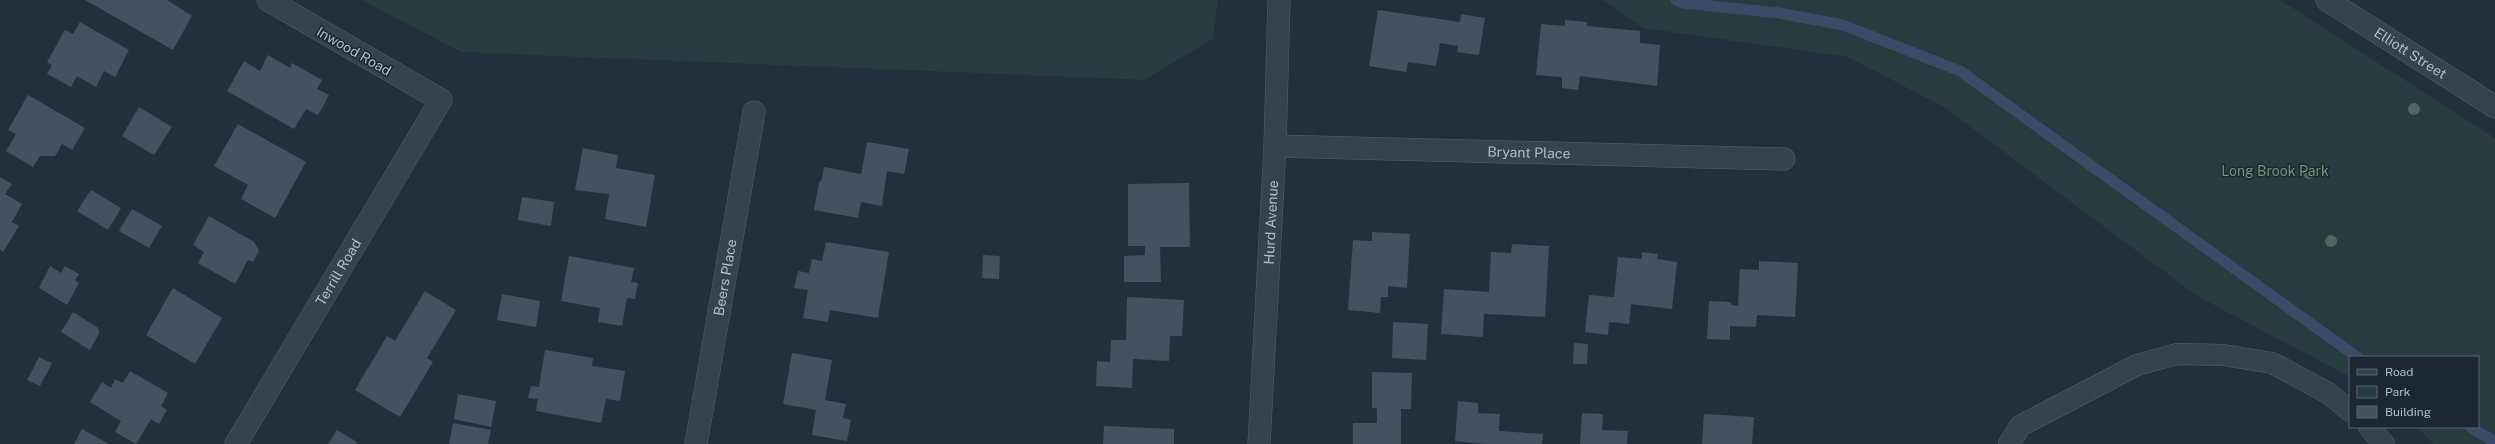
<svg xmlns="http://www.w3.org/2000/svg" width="2495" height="444" font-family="'Public Sans',sans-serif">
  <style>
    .green { fill: #263c3f }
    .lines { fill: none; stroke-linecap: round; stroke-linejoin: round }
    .stream { stroke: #394c67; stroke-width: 11 }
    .building { fill: #455162 }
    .service-casing { stroke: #565f6c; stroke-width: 22 }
    .minor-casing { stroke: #565f6c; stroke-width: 23 }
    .service { stroke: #38414e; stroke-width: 21 }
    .minor { stroke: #38414e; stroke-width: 22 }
    .tree { fill: #4b6a5d }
    .labels { text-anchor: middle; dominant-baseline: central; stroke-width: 3; stroke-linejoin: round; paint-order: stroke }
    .street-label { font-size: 14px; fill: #b4bcc9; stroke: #1d2633 }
    .park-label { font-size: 14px; fill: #6b9a76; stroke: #1d2633 }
  </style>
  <rect width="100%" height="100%" fill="#242f3e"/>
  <!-- green -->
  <path class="green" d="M362 0H1218L1213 39 1144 80 461 52Z
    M1603 0H2280L2495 138V444H2434L2416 427H2478V357H2350V377L2197 296 1944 107 1848 57 1643 28Z"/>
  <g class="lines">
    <!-- stream -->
    <path class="stream" d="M1676 0 1683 3 1779 13 1843 25 1960 71 2357 357
      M2470 427 2495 442"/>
  </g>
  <!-- building -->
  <path class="building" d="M85 0H167L192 16 173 50Z
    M1378 10 1460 22 1461 14 1485 18 1479 55 1457 52 1458 46 1440 43 1436 66 1408 62 1406 72 1369 66Z
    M1565 20 1587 22V26L1640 31V43L1660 45 1657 86 1580 76 1578 90 1562 88V77L1536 75 1541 24 1565 26Z
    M80 22 129 50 115 77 104 71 96 87 77 76 71 87 47 74 52 65 47 62 65 30 73 34Z
    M268 55 290 68 292 63 322 80 317 89 329 95 318 115 306 109 294 129 227 91 244 61 260 71Z
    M28 95 85 128 72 150 62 144 55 156H40L33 167 6 151 16 134 8 130Z
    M139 107 172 127 154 155 122 136Z
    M238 124 306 162 275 218 241 199 248 185 214 166Z
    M867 142 909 149 904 174 887 171 882 206 861 202 858 218 814 210 819 182 822 179 824 167 861 174Z
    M583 148 618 155 616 168 655 175 646 227 605 219 609 194 575 190Z
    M0 177 12 184 5 194 22 204 12 222 19 226 3 252 0 250Z
    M1189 183 1190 247H1160L1161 282H1124V256L1145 255V246H1128V184Z
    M91 190 121 208 108 230 77 211Z
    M522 197 554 202 551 226 518 220Z
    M132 209 162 226 149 248 119 231Z
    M209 216 254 242 259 251 253 262 248 260 235 284 198 263 204 252 193 245Z
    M1372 232 1410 234 1407 288 1388 286V297H1381L1380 313 1348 310 1353 240 1372 241Z
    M826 242 889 252 878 318 830 310 828 322 803 318 808 290 794 288 798 271 809 273 812 259 822 261Z
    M1512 244 1549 246 1545 317 1484 314 1483 337 1441 334 1444 289 1489 292 1491 252 1511 253Z
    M1642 252 1658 254 1657 259 1677 262 1672 309 1631 304 1629 324 1609 322 1608 335 1585 332 1589 295 1614 297 1618 257 1642 259Z
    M983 255 1000 256 999 279 982 278Z
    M569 256 634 268 631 282 638 283 635 299 627 298 622 326 598 322 600 308 561 301Z
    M1759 261 1798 263 1795 317 1757 315 1756 327 1730 326V340L1707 339 1709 301 1731 302V305L1738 306 1740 269 1759 270Z
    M50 266 61 273 65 266 79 274 75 280 79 283 67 305 39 288Z
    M173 288 222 318 195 364 146 335Z
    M425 291 456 310 427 358 433 362 400 417 355 390 387 336 395 341Z
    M502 294 540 301 536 327 497 320Z
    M1127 297 1184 300 1182 336H1170L1169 361 1133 359 1132 388 1096 386 1097 361 1110 362 1111 340H1126Z
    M73 312 98 328 99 333 90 350 61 332Z
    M1393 322 1428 324 1426 360 1392 358Z
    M1574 343 1588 344 1587 364H1573Z
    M545 350 593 358 592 366 625 371 620 401 606 399 601 423 536 411 538 399 528 398 531 386 539 387Z
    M792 353 832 360 825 400 846 404 843 418 851 420 847 441 812 435 816 410 783 404Z
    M39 357 52 363 40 386 27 380Z
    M130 371 168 393 161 406 167 410 159 424 151 419 136 444 115 432 121 421 90 402 102 382 111 388 115 379 123 383Z
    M1372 372 1412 373 1411 409H1401V444H1353V423H1377V408H1372Z
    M458 394 496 401 491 427 454 419Z
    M1458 401 1478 403V413L1500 414 1499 431 1543 434 1542 444H1485L1455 441Z
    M1582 413 1603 414 1602 430 1628 431 1627 444H1580Z
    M1704 414 1754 417 1752 444H1702Z
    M453 423 491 430 488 444H449Z
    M1104 426 1174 429V444H1103Z
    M82 429 109 444H74Z
    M337 430 357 442 356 444H328Z"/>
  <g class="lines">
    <defs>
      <path id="service" d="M2369 427 2384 444
        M2009 444 2020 426 2137 365 2177 354 2223 355 2272 363 2328 393 2350 411"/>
      <g id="minor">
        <path id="s1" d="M2327 0 2495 107"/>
        <path id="s2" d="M1275 146 1784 159"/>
        <path id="s3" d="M236 444 441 100 268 0"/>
        <path id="s4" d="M696 444 754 112"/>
        <path id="s5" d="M1259 444 1275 146 1279 0"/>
      </g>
    </defs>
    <!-- service casing -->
    <use href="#service" class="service-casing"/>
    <!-- minor casing -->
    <use href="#minor" class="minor-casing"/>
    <!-- service -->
    <use href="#service" class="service"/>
    <!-- minor -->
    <use href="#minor" class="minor"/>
  </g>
  <!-- trees -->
  <g class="tree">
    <circle cx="2414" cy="109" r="6"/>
    <circle cx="2309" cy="173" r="6"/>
    <circle cx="2331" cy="241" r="6"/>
  </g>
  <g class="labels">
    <!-- street labels -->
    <g class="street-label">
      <text transform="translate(354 51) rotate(30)">Inwood Road</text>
      <text stroke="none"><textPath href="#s1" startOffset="99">Elliott Street</textPath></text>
      <text stroke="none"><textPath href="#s2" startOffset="254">Bryant Place</textPath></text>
      <text stroke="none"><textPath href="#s5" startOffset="222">Hurd Avenue</textPath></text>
      <text stroke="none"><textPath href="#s3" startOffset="200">Terrill Road</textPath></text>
      <text stroke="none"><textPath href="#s4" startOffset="169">Beers Place</textPath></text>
    </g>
    <!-- park labels -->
    <g class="park-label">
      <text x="2275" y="171">Long Brook Park</text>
    </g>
  </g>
  <!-- legend -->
  <rect x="2349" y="356" width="130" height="72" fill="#1d2633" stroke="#59626f"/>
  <rect x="2357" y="369" width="20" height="6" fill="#38414e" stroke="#59626f"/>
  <text x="2385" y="376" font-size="12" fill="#b4bcc9">Road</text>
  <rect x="2357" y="386" width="20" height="12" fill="#263c3f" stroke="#59626f"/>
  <text x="2385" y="396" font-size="12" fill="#b4bcc9">Park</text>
  <rect x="2357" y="406" width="20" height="12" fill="#455162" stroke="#59626f"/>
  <text x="2385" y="416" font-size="12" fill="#b4bcc9">Building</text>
</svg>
